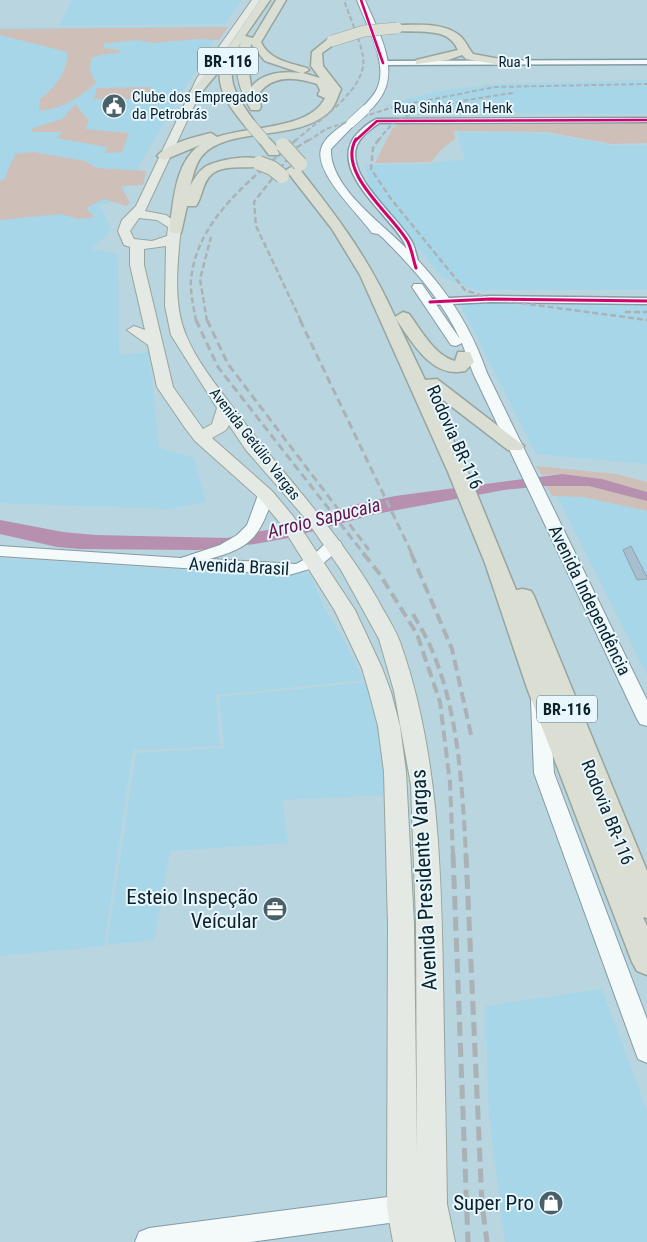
<svg xmlns="http://www.w3.org/2000/svg" width="647" height="1242" font-family="'Roboto Condensed',sans-serif">
  <style>
    .built { fill: #a7d6e8 }
    .green { fill: #cebfb8 }
    .water { fill: #b690ae }
    .building { fill: #a6becd; stroke: #8fa2ad }
    .lines { fill: none; stroke-linecap: round; stroke-linejoin: round }
    .minor-casing { stroke: #849ba4; stroke-width: 3 }
    .secondary-casing { stroke: #849ba4; stroke-width: 2 }
    .primary-casing { stroke: #97a59e; stroke-width: 2 }
    .motorway-casing { stroke: #97a59e; stroke-width: 3 }
    .minor { fill: #f4f9fa; fill-rule: evenodd }
    .secondary { fill: #f4f9fa; fill-rule: evenodd }
    .primary { fill: #e5e9e3; fill-rule: evenodd }
    .motorway { fill: #daded3; fill-rule: evenodd }
    .rail-far4 { stroke: #abb2b6; stroke-width: 2; stroke-dasharray: 5 2.5; stroke-linecap: butt }
    .rail-far3 { stroke: #abb2b6; stroke-width: 2.5; stroke-dasharray: 6 3; stroke-linecap: butt }
    .rail-far2 { stroke: #abb2b6; stroke-width: 3; stroke-dasharray: 8 4.5; stroke-linecap: butt }
    .rail-far1 { stroke: #abb2b6; stroke-width: 4; stroke-dasharray: 11 5.5; stroke-linecap: butt }
    .rail { stroke: #abb2b6; stroke-width: 5; stroke-dasharray: 14 7; stroke-linecap: butt }
    .secondary-bridge-casing { stroke: #849ba4; stroke-width: 10; stroke-linecap: butt }
    .motorway-bridge-far1-casing { stroke: #97a59e; stroke-width: 12; stroke-linecap: butt }
    .motorway-bridge-casing { stroke: #97a59e; stroke-width: 16; stroke-linecap: butt }
    .secondary-bridge { stroke: #f4f9fa; stroke-width: 9 }
    .motorway-bridge-far1 { stroke: #daded3; stroke-width: 11 }
    .motorway-bridge { stroke: #daded3; stroke-width: 14 }
    .cycleway-far1-casing { stroke: #e7f7fd; stroke-width: 4 }
    .cycleway-casing { stroke: #e7f7fd; stroke-width: 5 }
    .cycleway-far1 { stroke: #d6006c; stroke-width: 2.5 }
    .cycleway { stroke: #d6006c; stroke-width: 3 }
    .labels { text-anchor: middle; dominant-baseline: central; stroke-width: 4; stroke-linejoin: round; paint-order: stroke }
    .far-street-label { font-size: 15px; fill: #0c2129; stroke: #e7f7fd }
    .far-poi-label { font-size: 15px; fill: #0c2129; stroke: #e7f7fd; text-anchor: start }
    .shield { fill: #e7f7fd; stroke: #4e6169; stroke-width: 1 }
    .shield-label { font-size: 16px; font-weight: bold; fill: #0c2129 }
    .street-label { font-size: 18px; fill: #0c2129; stroke: #e7f7fd }
    .water-label { font-size: 19px; font-style: italic; fill: #65134a; stroke: #e7f7fd }
    .near-street-label { font-size: 21px; fill: #0c2129; stroke: #e7f7fd }
    .near-poi-label { font-size: 21px; fill: #0c2129; stroke: #e7f7fd; text-anchor: end }
  </style>
  <rect width="100%" height="100%" fill="#b9d5e0"/>
  <!-- built -->
  <path class="built" d="M72 0H242L224 24 59 26Z
    M222 26 118 201 99 205 110 226 108 235 91 249 118 254 119 355 149 352 159 448 193 457 206 502 169 509 0 503V28Z
    M647 80V114L439 113 382 106 437 91 496 84Z
    M457 132 546 133 611 145H647V290H475L441 276 370 188 364 165 425 164 465 159Z
    M460 304 647 306V464L536 454Z
    M557 496 583 497 647 511V675Z
    M0 558 215 572 306 573 311 575 323 606 344 640 364 680 216 695 220 746 133 750 104 946 0 956Z
    M366 682 380 735 388 795 282 800 288 843 170 851 154 940 107 945 136 753 224 748 219 697Z
    M602 989 647 1111V1242H505L489 1116 485 1006Z"/>
  <!-- green -->
  <path class="green" d="M228 27 219 40 197 39 153 43 136 40 103 44 104 48 120 50 119 53 105 54 91 58 90 71 96 83C79 98 61 109 39 111L40 99C54 89 69 70 67 52L0 35V29Z
    M151 87 149 99H94L97 88Z
    M75 104 89 121 85 129 129 133 122 152 106 153 107 147 56 138 63 132H31L33 128 62 119Z
    M647 121V143L612 144 546 132 454 131 455 139 443 148 431 162 375 163 392 129 402 122Z
    M33 152 85 161 97 168 146 171 143 185 121 186 130 203 126 206 104 199 86 208 95 217 79 219 60 214 0 220V181L4 180 15 154Z
    M536 466 616 474 647 482V492L602 479 562 474 542 475Z
    M546 486H589L647 501V511L583 497 552 496Z"/>
  <!-- water -->
  <path class="water" d="M562 474 602 479 647 492V501L589 486H546L504 490 376 514 288 538 255 544 198 550 80 549 57 547 0 534V520L63 532 95 535 227 538 277 528 353 505 395 496Z"/>
  <!-- building -->
  <path class="building" d="M631 546 647 577V579L637 580 623 550Z"/>
  <g class="lines">
    <defs>
      <path id="minor" d="M647 60V64L383 65 380 63 383 61Z
        M647 118V122L379 123C371 129 361 135 357 145 344 176 399 217 412 242 416 250 417 260 420 268L416 271 412 268C409 260 408 250 404 242 389 214 323 167 359 132 364 127 370 122 377 119Z
        M491 296 647 298V304L491 302 430 305 426 302 430 299Z"/>
      <path id="secondary" d="M357 0H365C377 30 402 69 379 100 375 105 371 111 365 113L360 110C366 103 373 97 377 89 389 62 366 25 357 0Z
        M348 121 356 123 331 149C329 187 383 224 407 249 419 261 430 273 440 286 461 313 476 341 487 373L647 700V726L640 724 637 719 473 373 462 343 456 346 451 345 412 287 414 284H422L460 339C442 300 413 268 383 238L378 234 372 233C359 214 314 173 321 149 324 137 339 128 348 121Z
        M266 490 274 495C259 536 254 547 210 559L296 564 313 555 328 541H340L342 545 340 549 320 566 289 575 0 556V546L181 558 220 545 237 535 247 525 258 495Z
        M540 694 547 696 549 701 554 773 647 1019V1063L638 1059 635 1051 534 773 531 701 533 696Z
        M411 1194 420 1198 424 1207 420 1216 411 1220 251 1242H135L139 1232 149 1228Z"/>
      <path id="primary" d="M252 0H260L207 78 145 211 166 215 181 226C178 259 172 303 186 335 196 360 216 385 232 406 280 472 337 528 378 600 385 614 395 628 400 642 438 748 441 865 443 976 444 1052 446 1128 447 1204L455 1242H393L387 1208 388 925 384 772 378 726 369 692 362 668 335 611 280 523 260 499 195 441 185 428 157 387 148 345 127 330 134 326 145 330 130 265V247L124 245 118 231 122 220 136 206 197 78ZM139 218 157 220 168 227 167 236 152 241 134 239 130 231ZM166 246 165 306 171 335 217 408 212 424 203 429 173 387 144 265V249ZM229 425 246 450 305 518 341 570 379 639 394 691 411 785 416 922 417 1154 414 925 406 772 400 726 391 692 382 668 355 610 293 516 272 491 212 438 226 430Z"/>
      <path id="motorway" d="M260 0H270L245 36 253 38 276 0H286L261 42C269 60 290 63 307 68L309 70 303 73 320 78 311 66 312 52 328 39H336V43L322 53 323 66 341 89C338 95 336 104 331 110 298 144 227 124 201 157 195 165 193 177 190 186 194 179 198 172 205 167 216 160 257 152 266 163 257 172 227 162 212 174 202 182 203 196 196 206H187L181 233H171L169 230C174 202 174 163 200 145L164 160 157 156C168 143 195 137 211 133L217 137C247 126 310 130 325 98L318 95 320 90 317 84C296 77 272 74 258 95L261 107 259 110H251C238 88 232 66 241 42 222 80 235 93 256 124L254 127H246C233 111 217 92 220 70L200 94 196 96 190 92 227 49ZM251 44 265 61 301 73C284 71 263 72 251 87L248 64Z
        M397 25C416 25 443 22 459 35 466 41 468 48 473 54L500 59 506 62 500 65 466 59 462 55 448 60 416 64V60L458 50C447 24 415 35 393 30L392 28Z
        M263 135C270 137 276 146 280 152L279 155H269L257 139 259 136Z
        M293 166 298 167C338 218 368 257 395 317L403 312 409 314C421 330 434 355 455 361L458 352H470L474 362 465 371C432 379 412 342 396 319L425 380 437 379 524 446 522 450H508L430 390 468 472 516 590 523 589 531 591 534 596 647 871V918L643 917 647 926V975L637 971 632 962 527 688 485 563 448 472 360 275 332 229 286 170Z"/>
    </defs>
    <!-- minor casing -->
    <use href="#minor" class="minor-casing"/>
    <!-- secondary casing -->
    <use href="#secondary" class="secondary-casing"/>
    <!-- primary casing -->
    <use href="#primary" class="primary-casing"/>
    <!-- motorway casing -->
    <use href="#motorway" class="motorway-casing"/>
    <!-- minor -->
    <use href="#minor" class="minor"/>
    <!-- secondary -->
    <use href="#secondary" class="secondary"/>
    <!-- primary -->
    <use href="#primary" class="primary"/>
    <!-- motorway -->
    <use href="#motorway" class="motorway"/>
    <!-- rail-far4 -->
    <path class="rail-far4" d="M295 141C317 121 369 89 363 56 359 37 350 18 344 0
      M308 141 326 129 393 107 495 87 647 84
      M378 141C384 133 389 126 397 121 419 106 485 97 513 93"/>
    <!-- rail-far3 -->
    <path class="rail-far3" d="M379 139 373 148 371 169 391 199 465 290 491 299 647 320
      M625 312H647
      M196 321C194 309 190 292 191 280 197 217 254 178 297 139
      M207 321 200 279 211 237
      M301 321 256 226 254 202 296 148 310 139"/>
    <!-- rail-far2 -->
    <path class="rail-far2" d="M196 320 218 367 364 554
      M207 320 228 364 369 550
      M300 320 412 554"/>
    <!-- rail-far1 -->
    <path class="rail-far1" d="M363 553 379 573 417 634 440 702 450 783 453 855
      M411 553 452 649 472 739
      M413 614C419 625 426 636 431 648 459 712 462 786 466 855"/>
    <!-- rail -->
    <path class="rail" d="M453 854 468 1242
      M466 854 482 1204 487 1242"/>
    <defs>
      <path id="secondary-bridge" d="M351 123 365 110"/>
      <path id="motorway-bridge-far1" d="M332 41 364 31 397 28
        M250 124 263 139"/>
      <path id="motorway-bridge" d="M283 145 300 164
        M259 163 272 168 282 176"/>
    </defs>
    <!-- secondary-bridge casing -->
    <use href="#secondary-bridge" class="secondary-bridge-casing"/>
    <!-- motorway-bridge-far1 casing -->
    <use href="#motorway-bridge-far1" class="motorway-bridge-far1-casing"/>
    <!-- motorway-bridge casing -->
    <use href="#motorway-bridge" class="motorway-bridge-casing"/>
    <!-- secondary-bridge -->
    <use href="#secondary-bridge" class="secondary-bridge"/>
    <!-- motorway-bridge-far1 -->
    <use href="#motorway-bridge-far1" class="motorway-bridge-far1"/>
    <!-- motorway-bridge -->
    <use href="#motorway-bridge" class="motorway-bridge"/>
    <defs>
      <path id="cycleway-far1" d="M361 0 383 63
        M355 141 377 121 647 120"/>
      <path id="cycleway" d="M356 139C336 173 393 215 408 242 412 250 413 259 416 268
        M430 302 491 299 647 301"/>
    </defs>
    <!-- cycleway-far1 casing -->
    <use href="#cycleway-far1" class="cycleway-far1-casing"/>
    <!-- cycleway casing -->
    <use href="#cycleway" class="cycleway-casing"/>
    <!-- cycleway-far1 -->
    <use href="#cycleway-far1" class="cycleway-far1"/>
    <!-- cycleway -->
    <use href="#cycleway" class="cycleway"/>
  </g>
  <!-- icons -->
  <defs>
    <symbol id="civic-disc" viewBox="-11 -11 22 22"><circle r="9.5" fill="#496069" stroke="#e7f7fd"/><path d="M-.6-6.5H3V-4.5H.6V-3L4-1V1h2V6H-6V1h2V-1L-.6-3ZM-1.2 2.5V6h2.4V2.5Z" fill="#fff"/></symbol>
    <symbol id="office-disc" viewBox="-11 -11 22 22"><circle r="9.5" fill="#496069" stroke="#e7f7fd"/><path d="M-6-3h4V-5.5h4V-3h4V5H-6ZM-1-4.5V-3h2v-1.5ZM-6 0V1H6V0Z" fill="#fff"/></symbol>
    <symbol id="shop-disc" viewBox="-11 -11 22 22"><circle r="9.5" fill="#496069" stroke="#e7f7fd"/><path d="M-5-2.5h2.3a2.7 3.5 0 0 1 5.4 0H5L5.5 6h-11ZM-1.5-2.5h3a1.5 2.3 0 0 0-3 0Z" fill="#fff"/></symbol>
  </defs>
  <g fill-rule="evenodd">
    <use href="#civic-disc" x="100" y="92" width="28" height="28"/>
    <use href="#office-disc" x="261" y="895" width="28" height="28"/>
    <use href="#shop-disc" x="537" y="1189" width="28" height="28"/>
  </g>
  <g class="labels">
    <!-- far-street labels -->
    <g class="far-street-label">
      <text x="515" y="62">Rua 1</text>
      <text x="453" y="108">Rua Sinhá Ana Henk</text>
      <text transform="translate(255 444) rotate(52)">Avenida Getúlio Vargas</text>
    </g>
    <!-- far-poi labels -->
    <g class="far-poi-label">
      <text x="132" y="97">Clube dos Empregados<tspan x="132" dy="17">da Petrobrás</tspan></text>
    </g>
    <!-- shield labels -->
    <g class="shield">
      <rect x="198" y="47.5" width="60" height="27" rx="4"/>
      <rect x="537" y="695.5" width="60" height="27" rx="4"/>
    </g>
    <g class="shield-label">
      <text x="228" y="61">BR-116</text>
      <text x="567" y="709">BR-116</text>
    </g>
    <!-- street labels -->
    <g class="street-label">
      <text transform="translate(455 437) rotate(66)">Rodovia BR-116</text>
      <text transform="translate(239 566) rotate(3)">Avenida Brasil</text>
      <text transform="translate(590 600) rotate(64)">Avenida Independência</text>
      <text transform="translate(608 812) rotate(68)">Rodovia BR-116</text>
    </g>
    <!-- water labels -->
    <g class="water-label">
      <text transform="translate(324 518) rotate(-14)">Arroio Sapucaia</text>
    </g>
    <!-- near-street labels -->
    <g class="near-street-label">
      <text transform="translate(424 880) rotate(-93)">Avenida Presidente Vargas</text>
    </g>
    <!-- near-poi labels -->
    <g class="near-poi-label">
      <text x="258" y="897">Esteio Inspeção<tspan x="258" dy="24">Veícular</tspan></text>
      <text x="534" y="1203">Super Pro</text>
    </g>
  </g>
</svg>
